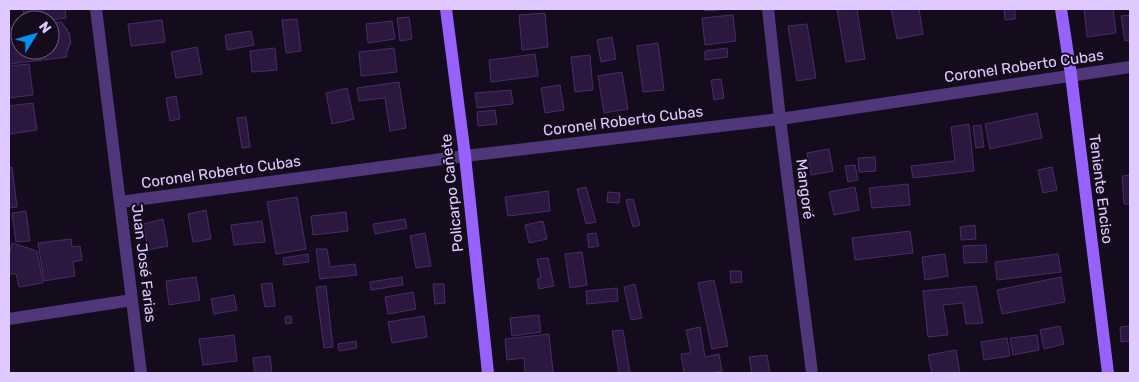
<svg xmlns="http://www.w3.org/2000/svg" width="1139" height="382" font-family="Rubik,sans-serif">
  <style>
    .building { fill: #2c183e; stroke: #4b2a6a }
    .lines { fill: none; stroke-linecap: round; stroke-linejoin: round }
    .street { stroke: #50377c; stroke-width: 12 }
    .secondary { stroke: #9661fd; stroke-width: 12 }
    .labels { text-anchor: middle; dominant-baseline: central; stroke-width: 4; stroke-linejoin: round; paint-order: stroke }
    .street-label { font-size: 15px; fill: #e0c9fe; stroke: #140c1d }
  </style>
  <rect width="100%" height="100%" fill="#140c1d"/>
  <!-- building -->
  <path class="building" d="M23 9H65L66 18 50 20H24Z
    M704 9H731L705 11Z
    M847 9H857L865 59 846 62 837 10Z
    M891 9H919L923 34 897 39Z
    M1004 9H1015V19L1005 20Z
    M1084 9H1113L1116 33 1087 37Z
    M545 13 548 47 522 50 519 15Z
    M733 15 736 41 705 45 702 18Z
    M1130 15V40L1125 41 1121 16Z
    M409 17 412 39 400 41 397 18Z
    M297 19 301 51 286 53 282 20Z
    M162 20 165 42 131 46 128 24Z
    M392 21 395 39 368 43 366 24Z
    M62 22 63 25H64L65 28H67V32H69L71 44H69V48H68V51H66L67 57 9 64V28L20 27V50H50V23Z
    M807 24 816 78 797 81 788 26Z
    M251 31 254 45 227 50 225 35Z
    M612 37 616 59 601 62 597 40Z
    M658 43 664 90 643 92 637 46Z
    M197 47 202 74 176 78 171 52Z
    M275 48 277 70 252 72 250 51Z
    M394 48 397 72 361 76 359 52Z
    M727 48 728 57 705 60V51Z
    M535 54 538 76 491 82 489 60Z
    M590 55 593 90 575 92 571 57Z
    M29 64 33 95 9 98V66Z
    M622 72 628 109 604 113 598 76Z
    M721 79 724 98 714 100 711 80Z
    M399 82 406 128 390 131 385 98 359 101 357 88Z
    M560 85 564 110 545 113 541 88Z
    M347 88 354 119 332 124 326 93Z
    M511 90 513 104 477 108 475 93Z
    M176 96 180 119 170 121 166 98Z
    M33 103 37 130 9 134V106Z
    M495 110 497 124 478 126 477 112Z
    M1037 113 1042 138 990 149 985 124Z
    M246 117 250 147 242 148 237 118Z
    M969 124 974 171 913 178 911 166 955 161 951 127Z
    M981 125 984 147 976 148 973 126Z
    M829 149 833 171 811 175 807 153Z
    M875 157 876 171 859 172 858 158Z
    M855 165 858 180 848 182 845 166Z
    M12 167 17 207 9 208V168Z
    M1052 167 1057 190 1043 193 1038 170Z
    M1130 175V204H1124L1122 176Z
    M908 184 910 205 872 208 869 188Z
    M586 187 596 222 586 224 577 189Z
    M855 187 859 210 834 215 829 192Z
    M548 191 550 211 508 216 505 197Z
    M608 192 620 193 619 203 607 202Z
    M297 197 306 249 276 254 267 202Z
    M633 199 640 225 633 227 626 200Z
    M206 210 211 239 193 242 188 214Z
    M26 211 30 241 16 242 12 213Z
    M346 212 348 231 313 235 311 216Z
    M163 219 168 246 148 250 143 224Z
    M405 219 407 228 375 234 373 224Z
    M262 221 265 242 234 245 231 225Z
    M543 221 547 239 529 243 525 225Z
    M975 225 976 239 961 240 960 227Z
    M910 231 913 253 855 260 852 238Z
    M425 233 431 266 416 268 410 236Z
    M596 233 599 246 589 248 587 234Z
    M71 239 72 247 80 246 82 260 73 262 75 276 44 281 38 243Z
    M12 243 37 251 43 283 19 287 16 274H9V255Z
    M986 245 987 262 964 263 963 246Z
    M316 249H327L330 267 355 264 357 275 320 279Z
    M582 252 587 285 570 288 565 254Z
    M308 254 309 262 284 265 283 258Z
    M945 254 948 276 925 280 922 257Z
    M1058 254 1061 272 997 280 995 262Z
    M548 258 554 286 539 289 537 279 541 278 537 259Z
    M730 271H741L742 282 731 283Z
    M196 277 200 300 169 305 166 281Z
    M402 277 403 285 371 290 370 282Z
    M1061 277 1065 302 1002 314 997 290Z
    M714 280 728 346 712 349 698 283Z
    M272 283 275 306 265 307 261 284Z
    M433 284H444L445 303 435 304Z
    M635 284 642 318 631 320 624 287Z
    M326 286 333 347 324 348 316 287Z
    M976 286 983 323 966 324 963 303 943 305 948 335 928 337 923 291Z
    M617 288 618 301 587 304 586 291Z
    M413 292 416 309 388 314 385 297Z
    M234 295 237 310 214 314 211 299Z
    M539 315 541 332 512 336 510 318Z
    M291 316 292 323 286 324 285 317Z
    M424 316 427 337 392 343 388 322Z
    M1060 326 1064 344 1044 349 1040 330Z
    M1130 326V341L1121 342 1120 327Z
    M700 327 705 357 719 354 722 371 709 373H684L681 354 691 353 686 330Z
    M623 330 630 373H619L612 331Z
    M549 334 553 372 541 373H525L524 358 507 360 505 339Z
    M234 335 237 361 203 365 199 339Z
    M1037 335 1039 350 1013 355 1010 338Z
    M1007 338 1010 356 984 360 981 342Z
    M356 341 357 348 339 351 338 344Z
    M956 350 960 373H932L928 355Z
    M767 355 770 373H752L749 357Z
    M270 356 272 373H255L253 358Z"/>
  <g class="lines">
    <!-- street -->
    <path class="street" d="M96 9 141 373
      M768 9 780 119 812 373
      M120 202 465 156 780 119 1130 67
      M9 319 132 300"/>
    <!-- secondary -->
    <path class="secondary" d="M446 9 465 156 488 373
      M1061 9 1071 75 1108 373"/>
  </g>
  <g class="labels">
    <!-- street labels -->
    <g class="street-label">
      <text transform="translate(1024 66) rotate(-8)">Coronel Roberto Cubas</text>
      <text transform="translate(623 121) rotate(-7)">Coronel Roberto Cubas</text>
      <text transform="translate(221 172) rotate(-8)">Coronel Roberto Cubas</text>
      <text transform="translate(805 189) rotate(83)">Mangoré</text>
      <text transform="translate(1101 189) rotate(83)">Teniente Enciso</text>
      <text transform="translate(452 193) rotate(-96)">Policarpo Cañete</text>
      <text transform="translate(144 263) rotate(83)">Juan José Farias</text>
    </g>
  </g>
  <!-- border -->
  <rect width="1139" height="382" fill="none" stroke="#e0c9fe" stroke-width="20"/>
  <!-- north arrow -->
  <g transform="translate(35 35) rotate(53)"><circle r="24" fill="#140c1d" stroke="#665877"/>
  <path d="M0-4L9 19L0 12L-9 19Z" fill="#038ef1"/>
  <text y="-8" font-size="14" font-weight="bold" text-anchor="middle" fill="#e0c9fe">N</text>
  </g>
</svg>
